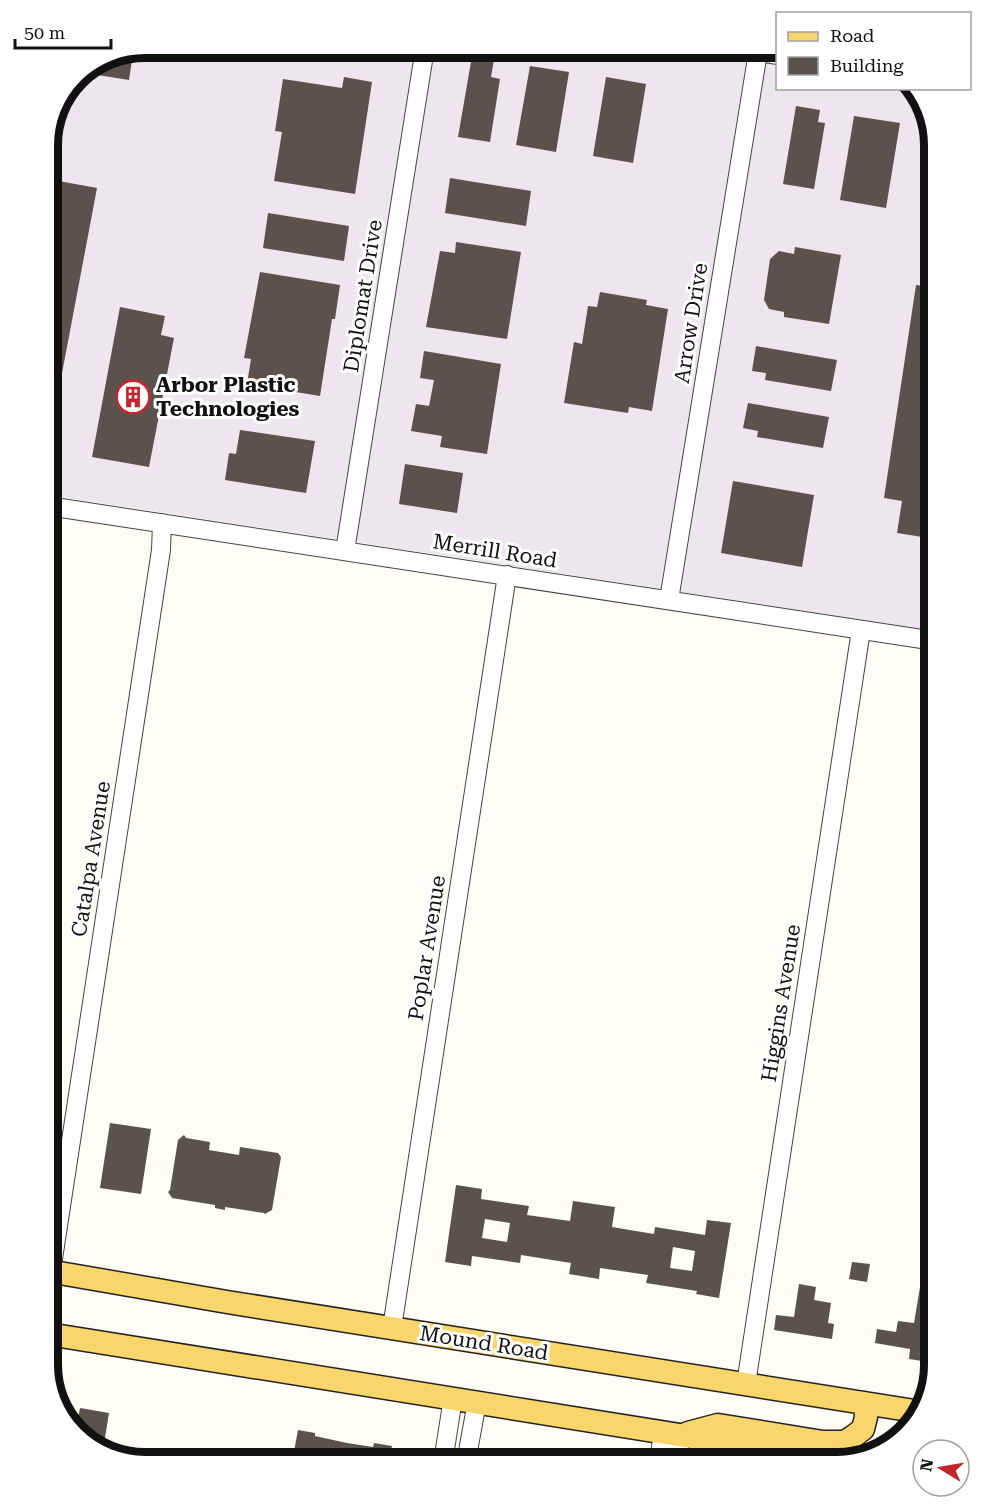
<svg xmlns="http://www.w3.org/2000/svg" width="983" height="1510" font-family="'Roboto Serif',serif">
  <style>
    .industrial { fill: #eee6ef }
    .building { fill: #5a524d; fill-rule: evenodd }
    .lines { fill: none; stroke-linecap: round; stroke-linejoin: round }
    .minor-casing { stroke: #444; stroke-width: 20 }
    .major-casing { stroke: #222; stroke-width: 25 }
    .minor { stroke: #fff; stroke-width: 18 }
    .major { stroke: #f9d66b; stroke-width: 22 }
    .labels { text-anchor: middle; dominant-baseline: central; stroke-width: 6; stroke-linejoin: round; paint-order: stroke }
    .street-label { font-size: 21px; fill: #111; stroke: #fff }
    .poi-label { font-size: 21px; font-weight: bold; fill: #111; stroke: #fff; text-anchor: start }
    .rim { fill: none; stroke: #111; stroke-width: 8 }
  </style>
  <rect width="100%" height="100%" fill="#fffdf5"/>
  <!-- industrial -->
  <path class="industrial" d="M145 48H777L778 88 913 89 925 102 935 145V631L48 495V139L77 76Z"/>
  <!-- building -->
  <path class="building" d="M133 53 129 80 85 73 86 72Z
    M472 56 494 60 491 77 500 79 490 142 458 137Z
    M530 66 569 72 556 152 516 145Z
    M344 77 372 82 355 194 274 181 282 132 275 131 283 79 342 88Z
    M606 77 646 84 633 163 593 156Z
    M796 106 820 110 818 122 825 123 814 189 783 184Z
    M854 116 900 123 886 208 840 200Z
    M929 164 935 165V215L921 213Z
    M450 178 531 191 526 226 445 213Z
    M48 179 97 188 53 421 48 420Z
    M268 213 349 226 344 261 263 248Z
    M456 242 521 252 507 339 426 327 440 251 455 253Z
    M795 247 841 255 829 324 784 317V312L769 309 764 300 770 259 779 251 794 254Z
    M260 272 340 285 335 319H332L320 396 247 384 251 359 244 358Z
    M916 285 935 287V539L897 533 902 501 884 498Z
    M600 292 647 300 646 305 668 309 652 411 629 407 628 413 564 403 574 342 582 344 588 306 597 307Z
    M120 307 165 316 161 335 174 338 149 467 92 457Z
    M756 346 837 360 831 391 765 380 766 373 752 371Z
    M424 351 501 364 487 454 440 447 442 436 411 431 416 404 429 406 434 380 420 378Z
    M748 403 829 417 823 448 757 437 758 431 743 428Z
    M240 430 315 441 306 493 225 480 229 453 236 454Z
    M405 464 463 473 457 513 399 504Z
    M733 481 814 495 802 567 721 553Z
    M110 1123 151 1129 141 1194 100 1188Z
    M184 1135 186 1138 210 1142 209 1150 239 1155 240 1147 278 1153 281 1157 272 1210 265 1214 264 1213 225 1207V1210L215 1208V1205L172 1198 168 1192 170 1190 178 1140Z
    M456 1185 482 1189 481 1199 529 1206 527 1215 570 1221 573 1201 615 1207 612 1227 654 1234 655 1227 705 1235 707 1220 731 1223 719 1298 696 1294 697 1291 646 1283 648 1275 600 1268 599 1279 569 1274 571 1263 521 1255 520 1263 472 1256 471 1266 445 1262ZM485 1219 510 1223 507 1242 482 1238ZM673 1247 695 1251 692 1271 670 1268Z
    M852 1262 870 1264 867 1282 849 1279Z
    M799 1284 816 1287 814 1300 831 1303 828 1323 834 1324 832 1339 774 1330 776 1315 794 1317Z
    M920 1287 935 1289V1363L909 1359 910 1349 875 1343 877 1329 896 1332 898 1321 914 1323Z
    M80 1408 109 1413 103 1450 91 1446 76 1428Z
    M298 1430 315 1433V1436L347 1443 373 1447 374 1443 392 1446 390 1457 388 1462H292Z
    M158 1448 208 1456 207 1462H156Z"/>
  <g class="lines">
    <defs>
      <path id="minor" d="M733 48 778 55
        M48 506 935 641
        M345 551 425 48
        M669 600 758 52
        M51 1272 161 550 162 523
        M392 1328 507 575
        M746 1384 861 630
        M443 1462 453 1398
        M466 1462 477 1402
        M659 1462 663 1432
        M676 1462 681 1435"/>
      <path id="major" d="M48 1271 227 1302 921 1412
        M48 1334 842 1461
        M688 1433 718 1425 823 1442H845L854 1436 863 1429 866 1417 865 1403"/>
    </defs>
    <!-- minor casing -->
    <use href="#minor" class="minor-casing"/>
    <!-- major casing -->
    <use href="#major" class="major-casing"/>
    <!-- minor -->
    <use href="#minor" class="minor"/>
    <!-- major -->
    <use href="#major" class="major"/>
  </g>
  <!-- icons -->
  <defs>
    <symbol id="building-ring" viewBox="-11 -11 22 22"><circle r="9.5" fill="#fff" stroke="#c4262e" stroke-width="1.5"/><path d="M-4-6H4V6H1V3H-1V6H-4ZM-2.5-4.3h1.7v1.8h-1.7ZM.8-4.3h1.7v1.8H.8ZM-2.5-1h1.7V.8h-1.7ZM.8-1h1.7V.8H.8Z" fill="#c4262e"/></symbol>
  </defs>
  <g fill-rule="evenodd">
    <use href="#building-ring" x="114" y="378" width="38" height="38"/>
  </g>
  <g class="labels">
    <!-- street labels -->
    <g class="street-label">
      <text transform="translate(363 296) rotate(-81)">Diplomat Drive</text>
      <text transform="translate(691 323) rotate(-81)">Arrow Drive</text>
      <text transform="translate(495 551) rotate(9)">Merrill Road</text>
      <text transform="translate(91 859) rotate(-81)">Catalpa Avenue</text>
      <text transform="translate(427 948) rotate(-81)">Poplar Avenue</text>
      <text transform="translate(781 1003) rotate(-81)">Higgins Avenue</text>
      <text transform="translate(484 1343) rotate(9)">Mound Road</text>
    </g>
    <!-- poi labels -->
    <g class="poi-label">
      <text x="156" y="385">Arbor Plastic<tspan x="156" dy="24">Technologies</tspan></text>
    </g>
  </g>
  <!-- crop -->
  <path d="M0 0H983V1510H0ZM145 58H837A87 87 0 0 1 924 145V1365A87 87 0 0 1 837 1452H145A87 87 0 0 1 58 1365V145A87 87 0 0 1 145 58Z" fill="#fff" fill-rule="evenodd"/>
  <path class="rim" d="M145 58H837A87 87 0 0 1 924 145V1365A87 87 0 0 1 837 1452H145A87 87 0 0 1 58 1365V145A87 87 0 0 1 145 58Z"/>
  <!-- legend -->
  <rect x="776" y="12" width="195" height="78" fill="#ffffff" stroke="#a0a0a0" stroke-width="1.5"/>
  <rect x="788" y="32" width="30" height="9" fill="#f9d66b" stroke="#a0a0a0" stroke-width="1.5"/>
  <text x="830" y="42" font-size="18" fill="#111111">Road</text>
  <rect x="788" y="57" width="30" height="18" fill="#5a524d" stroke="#a0a0a0" stroke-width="1.5"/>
  <text x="830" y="72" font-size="18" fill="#111111">Building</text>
  <!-- north arrow -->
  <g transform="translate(941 1468) rotate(281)"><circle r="28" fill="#ffffff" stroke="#a0a0a0" stroke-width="1.5"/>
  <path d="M0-4.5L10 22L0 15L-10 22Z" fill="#c4262e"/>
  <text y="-9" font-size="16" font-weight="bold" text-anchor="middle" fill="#111111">N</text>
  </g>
  <!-- scale -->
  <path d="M15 39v9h96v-9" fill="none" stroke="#111111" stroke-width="3"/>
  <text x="24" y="39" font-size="18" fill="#111111" stroke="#ffffff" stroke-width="4.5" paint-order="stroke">50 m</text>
</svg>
